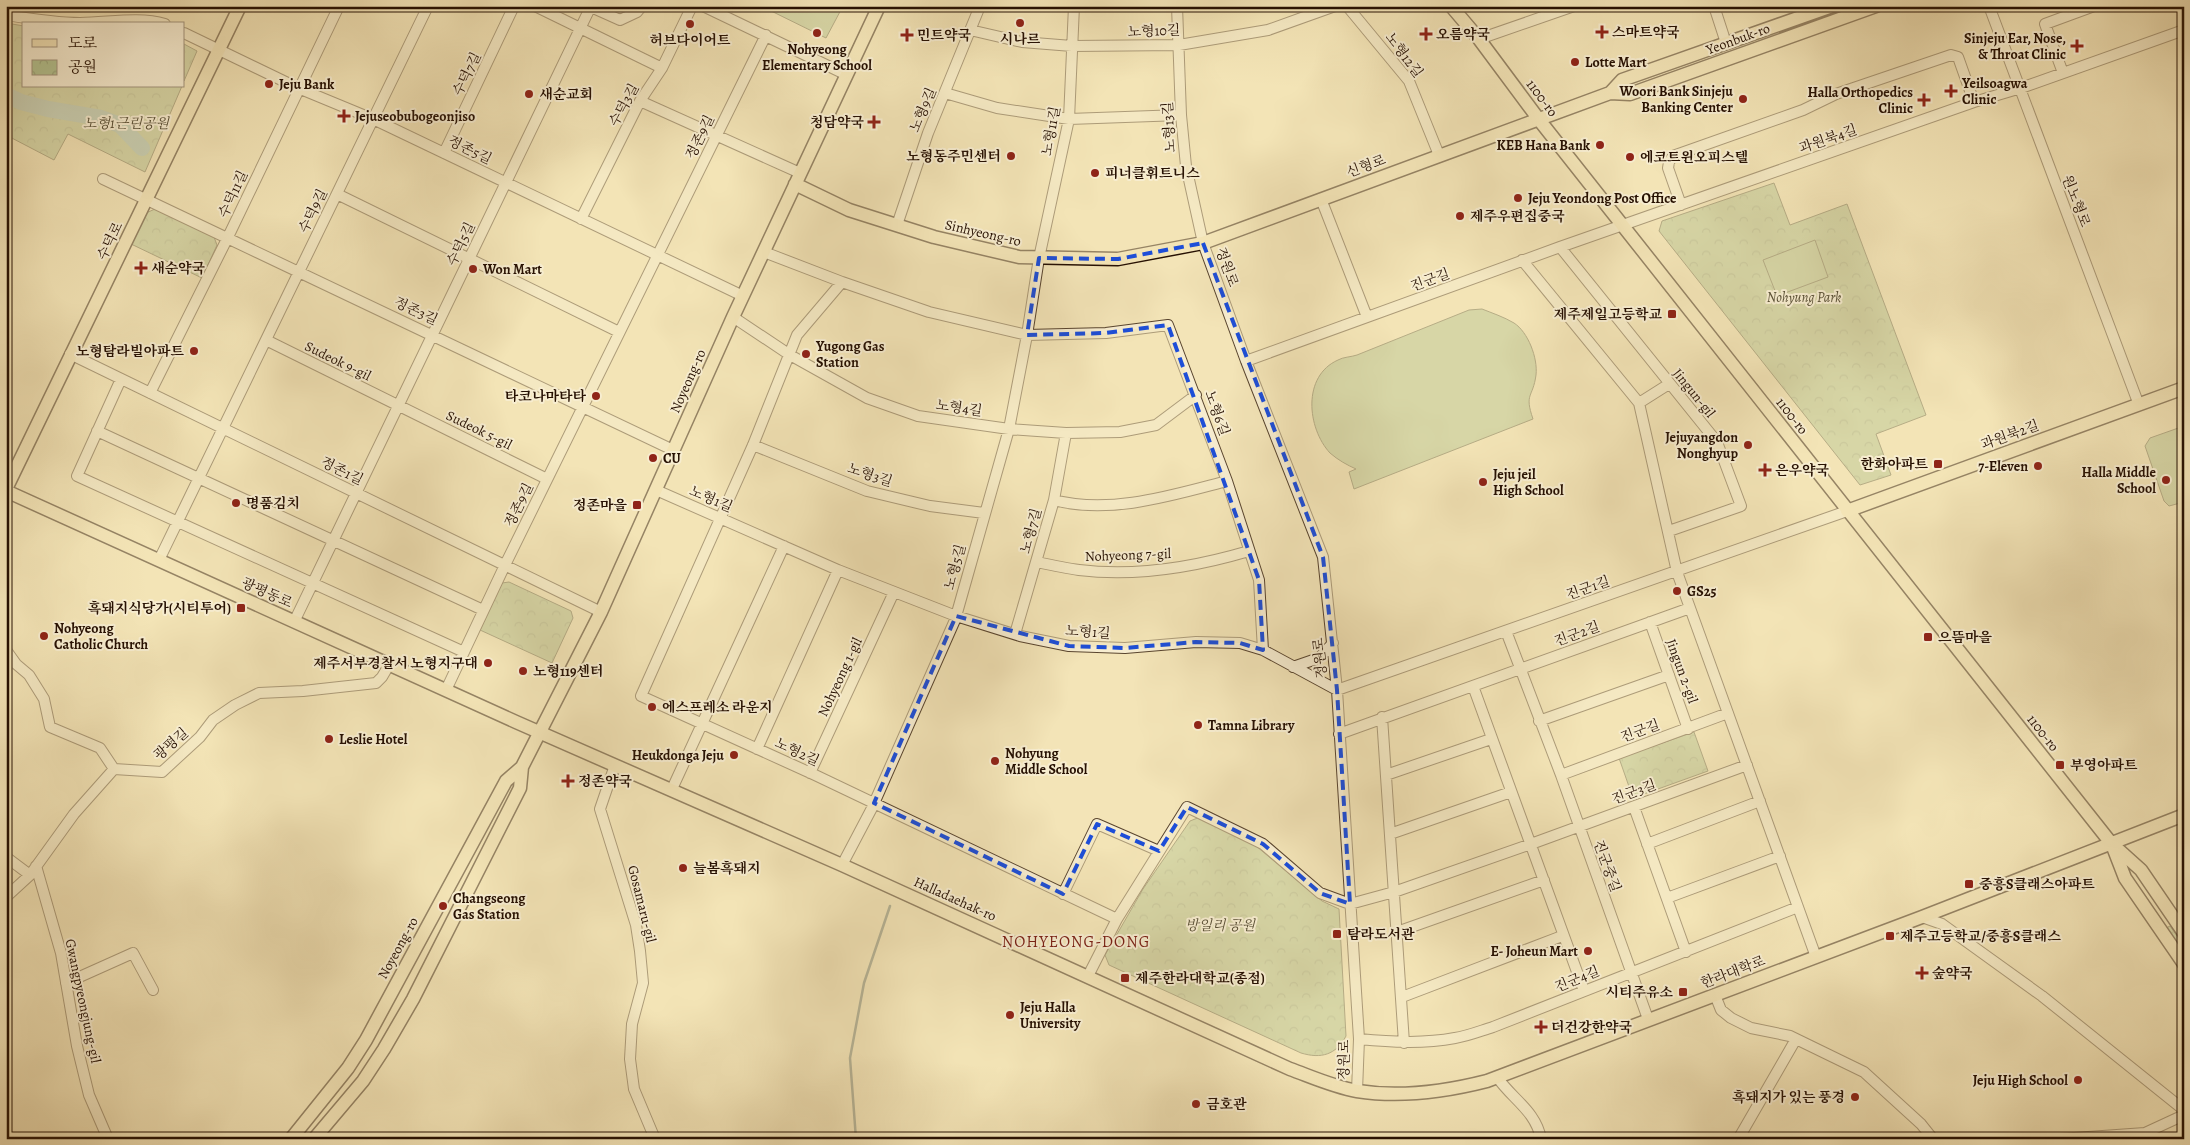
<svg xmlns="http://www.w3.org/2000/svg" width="2190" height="1145" font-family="Alegreya,'Noto Serif KR',serif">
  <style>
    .grass { fill: url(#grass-dots); stroke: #6e6a4a }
    .park { fill: url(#park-crowns); stroke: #6e6a4a }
    .pitch { fill: #b5c593; stroke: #6e6a4a }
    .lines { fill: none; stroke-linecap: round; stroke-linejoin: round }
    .stream { stroke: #6d786d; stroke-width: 2.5 }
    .river { stroke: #9dbeb5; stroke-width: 16 }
    .minor-casing { stroke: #59452f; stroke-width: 12 }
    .major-casing { stroke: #261002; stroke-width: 15 }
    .minor { stroke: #f7edd0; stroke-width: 10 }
    .major { stroke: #f3e4b7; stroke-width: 12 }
    .marked { fill: none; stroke: #1d4ed8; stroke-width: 4; stroke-dasharray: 10 6; stroke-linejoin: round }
    .poi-dot { fill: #8f2418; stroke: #f7edd0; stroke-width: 2 }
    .labels { text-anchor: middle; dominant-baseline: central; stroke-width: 4; stroke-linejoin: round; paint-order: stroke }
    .street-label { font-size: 14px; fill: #261002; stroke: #f7edd0 }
    .poi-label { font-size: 14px; font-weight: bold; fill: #261002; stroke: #f7edd0; text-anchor: start }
    .park-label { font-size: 14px; font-style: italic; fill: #584f35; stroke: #f7edd0 }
    .quarter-label { font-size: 16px; letter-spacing: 1px; fill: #7a1f14; stroke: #f7edd0 }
  </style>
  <defs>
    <pattern id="grass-dots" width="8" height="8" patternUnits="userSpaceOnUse" patternTransform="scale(1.25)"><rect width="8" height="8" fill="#b5c593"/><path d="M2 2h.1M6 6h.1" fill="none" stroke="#9ca87d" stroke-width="1.8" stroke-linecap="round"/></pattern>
    <pattern id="park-crowns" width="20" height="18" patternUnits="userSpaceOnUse" patternTransform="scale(1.25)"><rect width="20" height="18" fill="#b5c593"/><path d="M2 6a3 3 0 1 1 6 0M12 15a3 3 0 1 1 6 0" fill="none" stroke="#9ca87d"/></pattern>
  </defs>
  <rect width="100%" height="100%" fill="#f3e4b7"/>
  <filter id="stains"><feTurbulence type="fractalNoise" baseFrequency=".004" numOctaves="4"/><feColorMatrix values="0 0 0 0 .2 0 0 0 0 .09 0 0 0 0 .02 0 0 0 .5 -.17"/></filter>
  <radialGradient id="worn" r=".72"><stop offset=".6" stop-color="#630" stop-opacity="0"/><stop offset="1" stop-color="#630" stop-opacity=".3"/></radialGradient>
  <!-- grass -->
  <path class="grass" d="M2170 926 2184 946V954L2166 928Z"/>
  <!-- park -->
  <path class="park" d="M6 23 24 26V86H182L145 172 68 134 54 160 6 135Z
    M184 44 197 51 184 81Z
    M1774 183 1790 225 1847 204 1926 415 1876 434 1891 475 1860 485 1659 231 1662 221Z
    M155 209 214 237 217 245 202 278 131 244 146 213Z
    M509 582 571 611 573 618 552 663 480 630 502 583Z
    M1694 732 1708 771 1633 798 1619 758Z
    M1200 817 1256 846 1322 901 1339 909 1346 1036C1336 1055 1321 1059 1301 1053L1109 965 1105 955 1143 889 1190 821Z"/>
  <!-- pitch -->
  <path class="pitch" d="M761 6H843L826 38Z
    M1815 240 1828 277 1777 296 1763 260Z
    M1482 309C1492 313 1504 317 1514 323 1528 332 1538 358 1536 375 1533 398 1524 393 1533 419L1354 489 1349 472 1356 469C1347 465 1338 460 1330 453 1307 428 1302 376 1338 360 1343 357 1351 357 1357 355L1469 310Z
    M2184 426V502L2169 506 2164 501 2145 446 2150 438Z"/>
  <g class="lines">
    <!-- stream -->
    <path class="stream" d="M856 1139 850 1058 864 983 890 906"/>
    <!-- river -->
    <path class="river" d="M6 95 21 102 48 109 101 118 120 125 142 148"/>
    <defs>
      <path id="minor" d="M535 6 662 68
        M703 6 847 75
        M1177 6 1181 115 1186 166 1203 243 1246 361 1323 557 1337 690 1359 1039 1357 1091
        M1347 6 1409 81 1439 155
        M1714 6 1726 43
        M1989 6 2139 405
        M591 7 620 20 637 12 642 6
        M6 15C31 19 55 23 80 23 108 23 138 16 165 24
        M970 30 1022 42 1072 46 1179 45 1268 30 1335 6
        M184 33 298 88 373 119 743 296
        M1479 39 1574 6
        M2063 73 2045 24 2094 6
        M945 93 997 108 1069 119 1181 115
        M640 101 800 173
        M444 153 514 6
        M103 179 673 450
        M337 194 619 332
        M1321 199 1367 317
        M1681 205 1668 168 1669 162 1673 156 1803 110 1836 94 1951 55 1958 57 1974 102
        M581 219 640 101 662 68 692 6
        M897 225 928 133 980 6
        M1560 247 1717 442 1741 506 1669 531
        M764 252 842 282 929 312 1027 335 1106 333 1168 325 1227 481 1259 580 1263 650
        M1522 260 1639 403 1677 572 1816 957
        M842 282 797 335 753 445 641 696 815 775 1117 919
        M733 317 790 355 867 398 918 416 1009 429 1066 433 1120 432 1156 425 1196 395
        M266 340 547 479
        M70 354 601 612
        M1246 361 1560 247 1974 102 2021 88 2184 30
        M121 379 77 476 464 652
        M150 393 228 237 339 6
        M1639 403 1669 384
        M97 431 483 610
        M753 445 867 491 930 506 984 513
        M656 490 838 570 956 616 1020 636 1069 646 1125 648 1196 642 1240 643 1263 650 1337 690 1847 511
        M1054 500C1110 515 1173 495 1227 481
        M159 560 428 6
        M1037 562C1051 565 1065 568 1079 570 1135 577 1195 567 1249 551
        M294 622 591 6
        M1650 622 1688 729
        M1506 631 1561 775 1648 1019
        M1015 634 1054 500 1066 433
        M6 650 16 664 29 675 44 699 50 727 100 748 114 769
        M1293 667 1319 658 1333 643
        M1473 686 1584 991
        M446 690 505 565 766 35
        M1382 717 1404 1043
        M1539 721 1669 675
        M1339 734 1690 608
        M757 749 838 570
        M615 765 600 809 636 925 640 951 643 983 632 1024 630 1059 634 1089 655 1139
        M810 773 894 592
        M1386 775 1491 739
        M1561 775 1728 713
        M672 789 784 546
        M1634 807 1686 952
        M1390 834 1511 792
        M1647 844 1760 801
        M6 857 30 875
        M842 865 872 808 955 620 1009 429 1027 335 1039 258 1069 119 1074 6
        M36 866 61 953 77 1046 89 1095 108 1139
        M1063 894 1097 824 1159 851
        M6 897 30 875 74 814 114 769 162 772 200 737 213 720 235 705 259 693 303 691 376 683 382 677 389 665
        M1667 898 1780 856
        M1922 917 1942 924 2042 996 2184 1110
        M1397 932 1544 880
        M1088 976 1117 919 1187 807 1263 844 1320 893 1350 904 1394 892 1531 844 1747 765
        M66 983 133 953 153 990
        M1715 995 1721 1010 1731 1018 1751 1028 1790 1036 1864 1072 1921 1124 1933 1139
        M1402 997 1562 936
        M1359 1039C1391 1042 1423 1044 1455 1038 1468 1036 1480 1031 1493 1027L1798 907
        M1497 1077C1512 1099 1536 1111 1541 1139
        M1740 1139V1136L1796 1039
        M2060 1139 2145 1133 2184 1115"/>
      <path id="major" d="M1451 6 1479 39 1540 121 2111 843 2141 870 2184 933
        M1610 93 1622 80 1832 6
        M795 184 849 210 934 237 1019 257 1118 259 1203 243 1610 93 1630 94 1876 6
        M6 489 240 6
        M6 491 516 722 842 865 1290 1069C1312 1077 1334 1087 1357 1091 1401 1098 1444 1092 1487 1081L1922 917 2184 815
        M1847 511 2184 388
        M2113 847 2125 878 2184 964
        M291 1139 348 1068 366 1040 506 781 522 767
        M314 1139 363 1081 384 1049 413 999 520 788 522 767 601 612 733 317 879 6"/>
    </defs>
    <!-- minor casing -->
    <use href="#minor" class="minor-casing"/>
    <!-- major casing -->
    <use href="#major" class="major-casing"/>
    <!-- minor -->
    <use href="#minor" class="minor"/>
    <!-- major -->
    <use href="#major" class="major"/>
  </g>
  <!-- marked area -->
  <path d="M0 0H2190V1145H0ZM1203 243 1323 557 1337 690 1350 904 1320 893 1263 844 1187 807 1159 851 1097 824 1063 894 874 803 956 616 1069 646 1125 648 1196 642 1240 643 1263 650 1259 580 1168 325 1106 333 1027 335 1039 258 1118 259Z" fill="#f3e4b7" fill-opacity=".55" fill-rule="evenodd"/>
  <path class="marked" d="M1203 243 1323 557 1337 690 1350 904 1320 893 1263 844 1187 807 1159 851 1097 824 1063 894 874 803 956 616 1069 646 1125 648 1196 642 1240 643 1263 650 1259 580 1168 325 1106 333 1027 335 1039 258 1118 259Z"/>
  <!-- markers -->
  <g class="poi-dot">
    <circle cx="1020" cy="23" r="5"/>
    <circle cx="690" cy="24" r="5"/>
    <path d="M1599.5 24.5h5v5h5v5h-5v5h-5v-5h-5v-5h5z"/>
    <circle cx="817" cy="33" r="5"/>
    <path d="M1423.5 26.5h5v5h5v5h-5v5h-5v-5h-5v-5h5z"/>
    <path d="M904.5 27.5h5v5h5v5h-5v5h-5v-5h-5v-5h5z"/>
    <path d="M2074.5 38.5h5v5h5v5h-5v5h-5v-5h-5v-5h5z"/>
    <circle cx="1575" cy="62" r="5"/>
    <circle cx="269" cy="84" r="5"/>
    <path d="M1948.5 83.5h5v5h5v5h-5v5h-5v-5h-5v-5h5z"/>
    <circle cx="529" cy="94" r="5"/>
    <circle cx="1743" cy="99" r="5"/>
    <path d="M1921.5 92.5h5v5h5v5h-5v5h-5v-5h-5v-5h5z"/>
    <path d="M341.5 108.5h5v5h5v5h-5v5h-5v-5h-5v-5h5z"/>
    <path d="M871.5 114.5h5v5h5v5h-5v5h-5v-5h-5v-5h5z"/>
    <circle cx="1600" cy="145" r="5"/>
    <circle cx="1011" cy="156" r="5"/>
    <circle cx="1630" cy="157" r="5"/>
    <circle cx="1095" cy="173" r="5"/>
    <circle cx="1518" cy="198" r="5"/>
    <circle cx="1460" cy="216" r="5"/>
    <path d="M138.5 260.5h5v5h5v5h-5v5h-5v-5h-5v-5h5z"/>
    <circle cx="473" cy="269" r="5"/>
    <rect x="1667" y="309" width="10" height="10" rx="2.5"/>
    <circle cx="194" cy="351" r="5"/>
    <circle cx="806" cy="354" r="5"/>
    <circle cx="596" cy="396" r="5"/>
    <circle cx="1748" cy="445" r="5"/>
    <circle cx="653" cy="458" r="5"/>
    <rect x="1933" y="459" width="10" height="10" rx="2.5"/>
    <circle cx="2038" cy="466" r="5"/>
    <path d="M1762.5 462.5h5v5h5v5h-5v5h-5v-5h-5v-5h5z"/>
    <circle cx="2166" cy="480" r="5"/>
    <circle cx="1483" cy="482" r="5"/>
    <circle cx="236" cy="503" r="5"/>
    <rect x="632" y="500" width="10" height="10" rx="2.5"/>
    <circle cx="1677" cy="591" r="5"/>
    <rect x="236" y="603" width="10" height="10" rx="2.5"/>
    <circle cx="44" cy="636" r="5"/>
    <rect x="1923" y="632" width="10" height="10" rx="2.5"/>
    <circle cx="488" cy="663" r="5"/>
    <circle cx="523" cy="671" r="5"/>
    <circle cx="652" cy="707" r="5"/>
    <circle cx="1198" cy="725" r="5"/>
    <circle cx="329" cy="739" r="5"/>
    <circle cx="734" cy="755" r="5"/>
    <circle cx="995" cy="761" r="5"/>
    <rect x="2055" y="760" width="10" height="10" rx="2.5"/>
    <path d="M565.5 773.5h5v5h5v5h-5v5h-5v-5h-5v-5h5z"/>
    <circle cx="683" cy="868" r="5"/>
    <rect x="1964" y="879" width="10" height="10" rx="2.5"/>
    <circle cx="443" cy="906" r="5"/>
    <rect x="1332" y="929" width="10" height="10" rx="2.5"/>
    <rect x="1885" y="931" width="10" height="10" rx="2.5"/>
    <circle cx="1588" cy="951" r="5"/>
    <path d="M1919.5 965.5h5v5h5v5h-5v5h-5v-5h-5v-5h5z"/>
    <rect x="1120" y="973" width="10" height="10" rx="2.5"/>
    <rect x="1678" y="987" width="10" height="10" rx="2.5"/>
    <circle cx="1010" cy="1015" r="5"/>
    <path d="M1538.5 1019.5h5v5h5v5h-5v5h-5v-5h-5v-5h5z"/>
    <circle cx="2078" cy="1080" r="5"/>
    <circle cx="1855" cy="1097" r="5"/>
    <circle cx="1196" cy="1104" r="5"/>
  </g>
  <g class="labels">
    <!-- street labels -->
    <g class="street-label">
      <text transform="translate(1154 31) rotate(-2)">노형10길</text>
      <text transform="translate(1738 39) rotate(-20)">Yeonbuk-ro</text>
      <text transform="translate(1404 55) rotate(53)">노형12길</text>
      <text transform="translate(467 74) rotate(-64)">수덕7길</text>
      <text transform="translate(1542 98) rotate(53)">1100-ro</text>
      <text transform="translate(624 105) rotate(-61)">수덕3길</text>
      <text transform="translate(923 110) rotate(-67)">노형9길</text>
      <text transform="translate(1169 127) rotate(-94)">노형13길</text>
      <text transform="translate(1051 131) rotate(-80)">노형11길</text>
      <text transform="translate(700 137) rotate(-64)">정존9길</text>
      <text transform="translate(1828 139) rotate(-19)">과원북4길</text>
      <text transform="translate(470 150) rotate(26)">정존5길</text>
      <text transform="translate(1366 166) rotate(-20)">신형로</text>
      <text transform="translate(233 194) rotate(-65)">수덕11길</text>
      <text transform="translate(2076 201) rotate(69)">원노형로</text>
      <text transform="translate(313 211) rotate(-64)">수덕9길</text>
      <text transform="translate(983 233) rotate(13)">Sinhyeong-ro</text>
      <text transform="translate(110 241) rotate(-64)">수덕로</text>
      <text transform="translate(461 244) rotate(-64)">수덕5길</text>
      <text transform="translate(1227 267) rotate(70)">정원로</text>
      <text transform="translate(1430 280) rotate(-20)">진군길</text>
      <text transform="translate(416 311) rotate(25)">정존3길</text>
      <text transform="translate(338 361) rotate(26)">Sudeok 9-gil</text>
      <text transform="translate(688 381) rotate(-66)">Noyeong-ro</text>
      <text transform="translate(1694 393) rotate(51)">Jingun-gil</text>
      <text transform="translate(959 408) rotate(8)">노형4길</text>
      <text transform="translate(1217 413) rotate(70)">노형6길</text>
      <text transform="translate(1792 416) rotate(52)">1100-ro</text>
      <text transform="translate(479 430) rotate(26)">Sudeok 5-gil</text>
      <text transform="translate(2010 435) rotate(-20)">과원북2길</text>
      <text transform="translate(342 471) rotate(26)">정존1길</text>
      <text transform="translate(870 475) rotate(18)">노형3길</text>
      <text transform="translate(711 499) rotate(23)">노형1길</text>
      <text transform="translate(519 505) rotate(-64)">정존9길</text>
      <text transform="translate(1031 531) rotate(-75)">노형7길</text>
      <text transform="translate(1128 555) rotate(-2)">Nohyeong 7-gil</text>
      <text transform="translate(955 567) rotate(-75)">노형5길</text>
      <text transform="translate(1588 588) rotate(-19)">진군1길</text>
      <text transform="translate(267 593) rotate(24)">광평동로</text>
      <text transform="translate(1088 632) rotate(4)">노형1길</text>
      <text transform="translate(1577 634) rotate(-20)">진군2길</text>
      <text transform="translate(1320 658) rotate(-96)">정원로</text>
      <text transform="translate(1682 671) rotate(70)">Jingun 2-gil</text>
      <text transform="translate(840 677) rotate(-65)">Nohyeong 1-gil</text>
      <text transform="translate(1640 731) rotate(-20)">진군길</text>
      <text transform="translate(2043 733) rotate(52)">1100-ro</text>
      <text transform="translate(171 744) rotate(-41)">광평길</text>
      <text transform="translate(797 752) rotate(25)">노형2길</text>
      <text transform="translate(1634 792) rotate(-20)">진군3길</text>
      <text transform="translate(1607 866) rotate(70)">진군중길</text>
      <text transform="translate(955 899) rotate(24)">Halladaehak-ro</text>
      <text transform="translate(642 904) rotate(76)">Gosamaru-gil</text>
      <text transform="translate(398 948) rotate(-61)">Noyeong-ro</text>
      <text transform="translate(1733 972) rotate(-21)">한라대학로</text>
      <text transform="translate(1577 979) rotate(-22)">진군4길</text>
      <text transform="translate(83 1001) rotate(78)">Gwangpyeongjung-gil</text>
      <text transform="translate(1344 1060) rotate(-89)">정원로</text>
    </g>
    <!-- poi labels -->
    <g class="poi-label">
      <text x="1612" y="32">스마트약국</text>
      <text x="1436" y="34">오름약국</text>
      <text x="917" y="35">민트약국</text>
      <text x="2066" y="38" text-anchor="end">Sinjeju Ear, Nose,<tspan x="2066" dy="16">&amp; Throat Clinic</tspan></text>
      <text x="1020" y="39" text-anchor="middle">시나르</text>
      <text x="690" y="40" text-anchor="middle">허브다이어트</text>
      <text x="817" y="49" text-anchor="middle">Nohyeong<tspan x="817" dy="16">Elementary School</tspan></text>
      <text x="1585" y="62">Lotte Mart</text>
      <text x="1962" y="83">Yeilsoagwa<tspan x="1962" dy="16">Clinic</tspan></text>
      <text x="279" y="84">Jeju Bank</text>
      <text x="1733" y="91" text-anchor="end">Woori Bank Sinjeju<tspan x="1733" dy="16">Banking Center</tspan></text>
      <text x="1913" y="92" text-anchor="end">Halla Orthopedics<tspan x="1913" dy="16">Clinic</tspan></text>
      <text x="539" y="94">새순교회</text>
      <text x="355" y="116">Jejuseobubogeonjiso</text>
      <text x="864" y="122" text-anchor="end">청담약국</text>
      <text x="1590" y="145" text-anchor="end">KEB Hana Bank</text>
      <text x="1001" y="156" text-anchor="end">노형동주민센터</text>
      <text x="1640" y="157">에코트윈오피스텔</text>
      <text x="1105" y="173">피너클휘트니스</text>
      <text x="1528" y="198">Jeju Yeondong Post Office</text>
      <text x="1470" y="216">제주우편집중국</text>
      <text x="151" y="268">새순약국</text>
      <text x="483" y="269">Won Mart</text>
      <text x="1662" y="314" text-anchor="end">제주제일고등학교</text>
      <text x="816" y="346">Yugong Gas<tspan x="816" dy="16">Station</tspan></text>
      <text x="184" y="351" text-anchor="end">노형탐라빌아파트</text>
      <text x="586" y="396" text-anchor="end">타코나마타타</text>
      <text x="1738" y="437" text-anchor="end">Jejuyangdon<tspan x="1738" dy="16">Nonghyup</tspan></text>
      <text x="663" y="458">CU</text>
      <text x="1928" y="464" text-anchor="end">한화아파트</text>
      <text x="2028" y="466" text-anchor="end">7-Eleven</text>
      <text x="1775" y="470">은우약국</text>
      <text x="2156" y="472" text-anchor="end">Halla Middle<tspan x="2156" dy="16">School</tspan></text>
      <text x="1493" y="474">Jeju jeil<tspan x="1493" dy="16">High School</tspan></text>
      <text x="246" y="503">명품김치</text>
      <text x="627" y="505" text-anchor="end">정존마을</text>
      <text x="1687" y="591">GS25</text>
      <text x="231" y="608" text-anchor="end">흑돼지식당가(시티투어)</text>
      <text x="54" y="628">Nohyeong<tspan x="54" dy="16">Catholic Church</tspan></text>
      <text x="1938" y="637">으뜸마을</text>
      <text x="478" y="663" text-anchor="end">제주서부경찰서 노형지구대</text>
      <text x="533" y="671">노형119센터</text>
      <text x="662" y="707">에스프레소 라운지</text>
      <text x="1208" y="725">Tamna Library</text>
      <text x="339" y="739">Leslie Hotel</text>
      <text x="1005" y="753">Nohyung<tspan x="1005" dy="16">Middle School</tspan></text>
      <text x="724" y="755" text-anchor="end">Heukdonga Jeju</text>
      <text x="2070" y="765">부영아파트</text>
      <text x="578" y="781">정존약국</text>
      <text x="693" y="868">늘봄흑돼지</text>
      <text x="1979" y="884">중흥S클래스아파트</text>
      <text x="453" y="898">Changseong<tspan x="453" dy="16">Gas Station</tspan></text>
      <text x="1347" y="934">탐라도서관</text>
      <text x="1900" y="936">제주고등학교/중흥S클래스</text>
      <text x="1578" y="951" text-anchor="end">E- Joheun Mart</text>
      <text x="1932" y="973">숲약국</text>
      <text x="1135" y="978">제주한라대학교(종점)</text>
      <text x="1673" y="992" text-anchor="end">시티주유소</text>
      <text x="1020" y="1007">Jeju Halla<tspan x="1020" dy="16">University</tspan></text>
      <text x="1551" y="1027">더건강한약국</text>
      <text x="2068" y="1080" text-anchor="end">Jeju High School</text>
      <text x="1845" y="1097" text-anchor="end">흑돼지가 있는 풍경</text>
      <text x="1206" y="1104">금호관</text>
    </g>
    <!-- park labels -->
    <g class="park-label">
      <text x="126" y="123">노형1근린공원</text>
      <text x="1804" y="297">Nohyung Park</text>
      <text x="1220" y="925">방일리 공원</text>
    </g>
    <!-- quarter labels -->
    <g class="quarter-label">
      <text x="1076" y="942">NOHYEONG-DONG</text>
    </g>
  </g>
  <!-- margin -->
  <rect width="2190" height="1145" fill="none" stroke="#f3e4b7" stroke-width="25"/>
  <rect x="8" y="8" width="2175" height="1130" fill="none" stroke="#261002" stroke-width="2.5"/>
  <rect x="12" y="12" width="2165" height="1120" fill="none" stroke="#261002"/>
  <!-- legend -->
  <rect x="22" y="22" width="162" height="65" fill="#f7edd0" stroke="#a3957e"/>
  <rect x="32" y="39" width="25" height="8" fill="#f3e4b7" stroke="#a3957e"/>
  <text x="68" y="48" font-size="15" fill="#261002">도로</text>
  <rect x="32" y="60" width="25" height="15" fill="url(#park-crowns)" stroke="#a3957e"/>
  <text x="68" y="72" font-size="15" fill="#261002">공원</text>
  <rect width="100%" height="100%" filter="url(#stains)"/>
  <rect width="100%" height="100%" fill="url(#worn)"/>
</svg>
